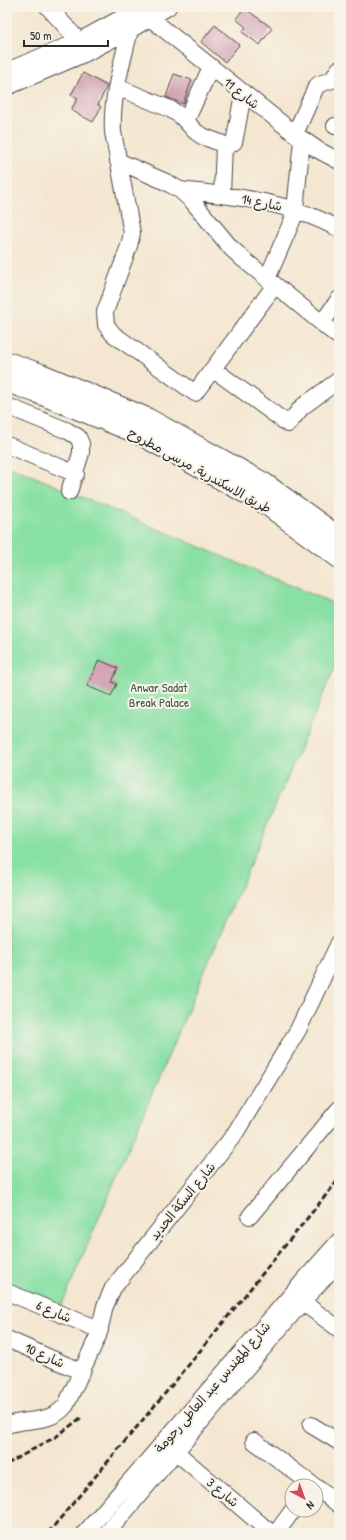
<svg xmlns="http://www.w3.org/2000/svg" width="346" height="1540" font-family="'Patrick Hand','Playpen Sans Arabic',sans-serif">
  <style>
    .green { fill: #89e0a4; stroke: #5a8668 }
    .building { fill: #cd99ad }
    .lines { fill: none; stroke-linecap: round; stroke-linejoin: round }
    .minor-casing { stroke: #494744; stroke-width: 18 }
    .major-casing { stroke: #494744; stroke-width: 22 }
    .minor { stroke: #fff; stroke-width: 16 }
    .major { stroke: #fff; stroke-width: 20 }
    .rail { stroke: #2b2b2b; stroke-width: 3; stroke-dasharray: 6 3; stroke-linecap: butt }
    .labels { text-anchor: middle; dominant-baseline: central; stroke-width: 4; stroke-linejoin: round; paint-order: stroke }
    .street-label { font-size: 13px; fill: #2b2b2b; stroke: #f7f3e8 }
    .park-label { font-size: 13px; fill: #425849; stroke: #f7f3e8 }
  </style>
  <rect width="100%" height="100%" fill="#f7f3e8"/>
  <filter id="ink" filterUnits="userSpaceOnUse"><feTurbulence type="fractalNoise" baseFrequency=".025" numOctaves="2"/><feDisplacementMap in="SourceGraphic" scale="8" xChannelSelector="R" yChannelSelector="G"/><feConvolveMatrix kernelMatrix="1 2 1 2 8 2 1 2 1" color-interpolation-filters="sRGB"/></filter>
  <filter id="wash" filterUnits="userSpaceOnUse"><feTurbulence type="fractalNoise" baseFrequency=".012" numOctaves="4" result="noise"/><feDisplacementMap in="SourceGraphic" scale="16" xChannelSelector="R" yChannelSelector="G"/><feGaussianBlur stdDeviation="0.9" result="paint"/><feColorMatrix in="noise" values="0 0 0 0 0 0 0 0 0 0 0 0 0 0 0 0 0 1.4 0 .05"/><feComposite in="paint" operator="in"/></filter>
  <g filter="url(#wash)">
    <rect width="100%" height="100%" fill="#f4e6d0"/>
    <!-- green -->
    <path class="green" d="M7 465 339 606V657L60 1309 7 1287Z"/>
    <g id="blocks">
      <!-- building -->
      <path class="building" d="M244 8 272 28 260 45 242 32 246 27 236 19Z
        M215 25 239 45 225 62 201 42Z
        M83 73 107 86 98 105 101 107 93 122 71 110 78 98 71 95Z
        M174 74 192 80 183 104 166 97Z
        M99 660 118 668 112 682 117 684 111 696 87 686Z"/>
    </g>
  </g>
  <g filter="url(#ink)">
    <use href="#blocks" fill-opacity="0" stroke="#494744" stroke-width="1"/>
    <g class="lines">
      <defs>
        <path id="minor" d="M48 7 79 41
          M150 18 295 134 318 150 339 161
          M130 30C122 64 111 97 113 132L132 233 129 246 105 312 106 325 113 334 195 393 275 285
          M7 71 79 41 142 7
          M7 87 84 54 130 30 168 7
          M117 87 170 109 181 116 196 132 202 136 228 146 234 142 235 138 243 94
          M186 121 211 67
          M335 126 339 127
          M295 134 316 87 319 84 332 80 339 69
          M118 161 166 182 180 190 193 202 231 248 243 259 339 337
          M180 190C235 196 290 202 339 229
          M222 195 224 145
          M267 279 292 221 295 210 302 140
          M322 323 339 299
          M213 369 288 424 302 407 339 380
          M7 406 68 431 78 437 81 444V453L69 492
          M7 445 76 474
          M250 1216 339 1109
          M7 1292 100 1330
          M294 1296 339 1329
          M7 1339 82 1372
          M7 1425C28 1418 51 1424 66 1405L98 1336 105 1306 113 1288 234 1135 298 1030 339 943
          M311 1425 339 1442
          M254 1441 314 1486
          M176 1452 271 1533
          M316 1487 339 1505
          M85 1533 292 1294 339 1241
          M107 1533 302 1302 339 1262
          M276 1533 293 1510"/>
        <path id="major" d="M7 362 41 374 147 418 264 483 339 537
          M7 382 35 392 139 434 159 445 267 505 339 558"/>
      </defs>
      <!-- minor casing -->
      <use href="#minor" class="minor-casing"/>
      <!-- major casing -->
      <use href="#major" class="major-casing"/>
      <!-- minor -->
      <use href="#minor" class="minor"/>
      <!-- major -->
      <use href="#major" class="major"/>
      <!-- rail -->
      <path class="rail" d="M7 1464 57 1436 82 1417
        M48 1533 183 1372 339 1179"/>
    </g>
  </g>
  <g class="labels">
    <!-- street labels -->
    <g class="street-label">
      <text transform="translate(242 93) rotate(39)">شارع 11</text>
      <text transform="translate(262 202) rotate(11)">شارع 14</text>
      <text transform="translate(200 470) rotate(29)">طريق الاسكندرية, مرسى مطروح</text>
      <text transform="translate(182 1201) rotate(-51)">شارع السكة الحديد</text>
      <text transform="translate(54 1311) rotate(23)">شارع 6</text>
      <text transform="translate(45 1355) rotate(24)">شارع 10</text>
      <text transform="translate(212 1387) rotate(-49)">شارع المهندس عبد العاطى رحومة</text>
      <text transform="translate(223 1492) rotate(40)">شارع 3</text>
    </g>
    <!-- park labels -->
    <g class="park-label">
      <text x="159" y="687">Anwar Sadat<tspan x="159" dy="15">Break Palace</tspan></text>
    </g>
  </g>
  <!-- margin -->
  <rect width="346" height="1540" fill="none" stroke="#f7f3e8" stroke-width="24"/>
  <!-- north arrow -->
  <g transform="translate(304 1498) rotate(139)"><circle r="19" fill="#f7f3e8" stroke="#a5a39c"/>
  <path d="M0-3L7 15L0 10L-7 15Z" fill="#d1495b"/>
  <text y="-6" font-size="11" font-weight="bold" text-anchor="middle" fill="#2b2b2b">N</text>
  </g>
  <!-- scale -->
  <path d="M24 40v6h84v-6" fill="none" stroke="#2b2b2b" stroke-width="2"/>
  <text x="30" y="40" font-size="12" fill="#2b2b2b" stroke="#f7f3e8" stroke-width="3" paint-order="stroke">50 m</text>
</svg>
